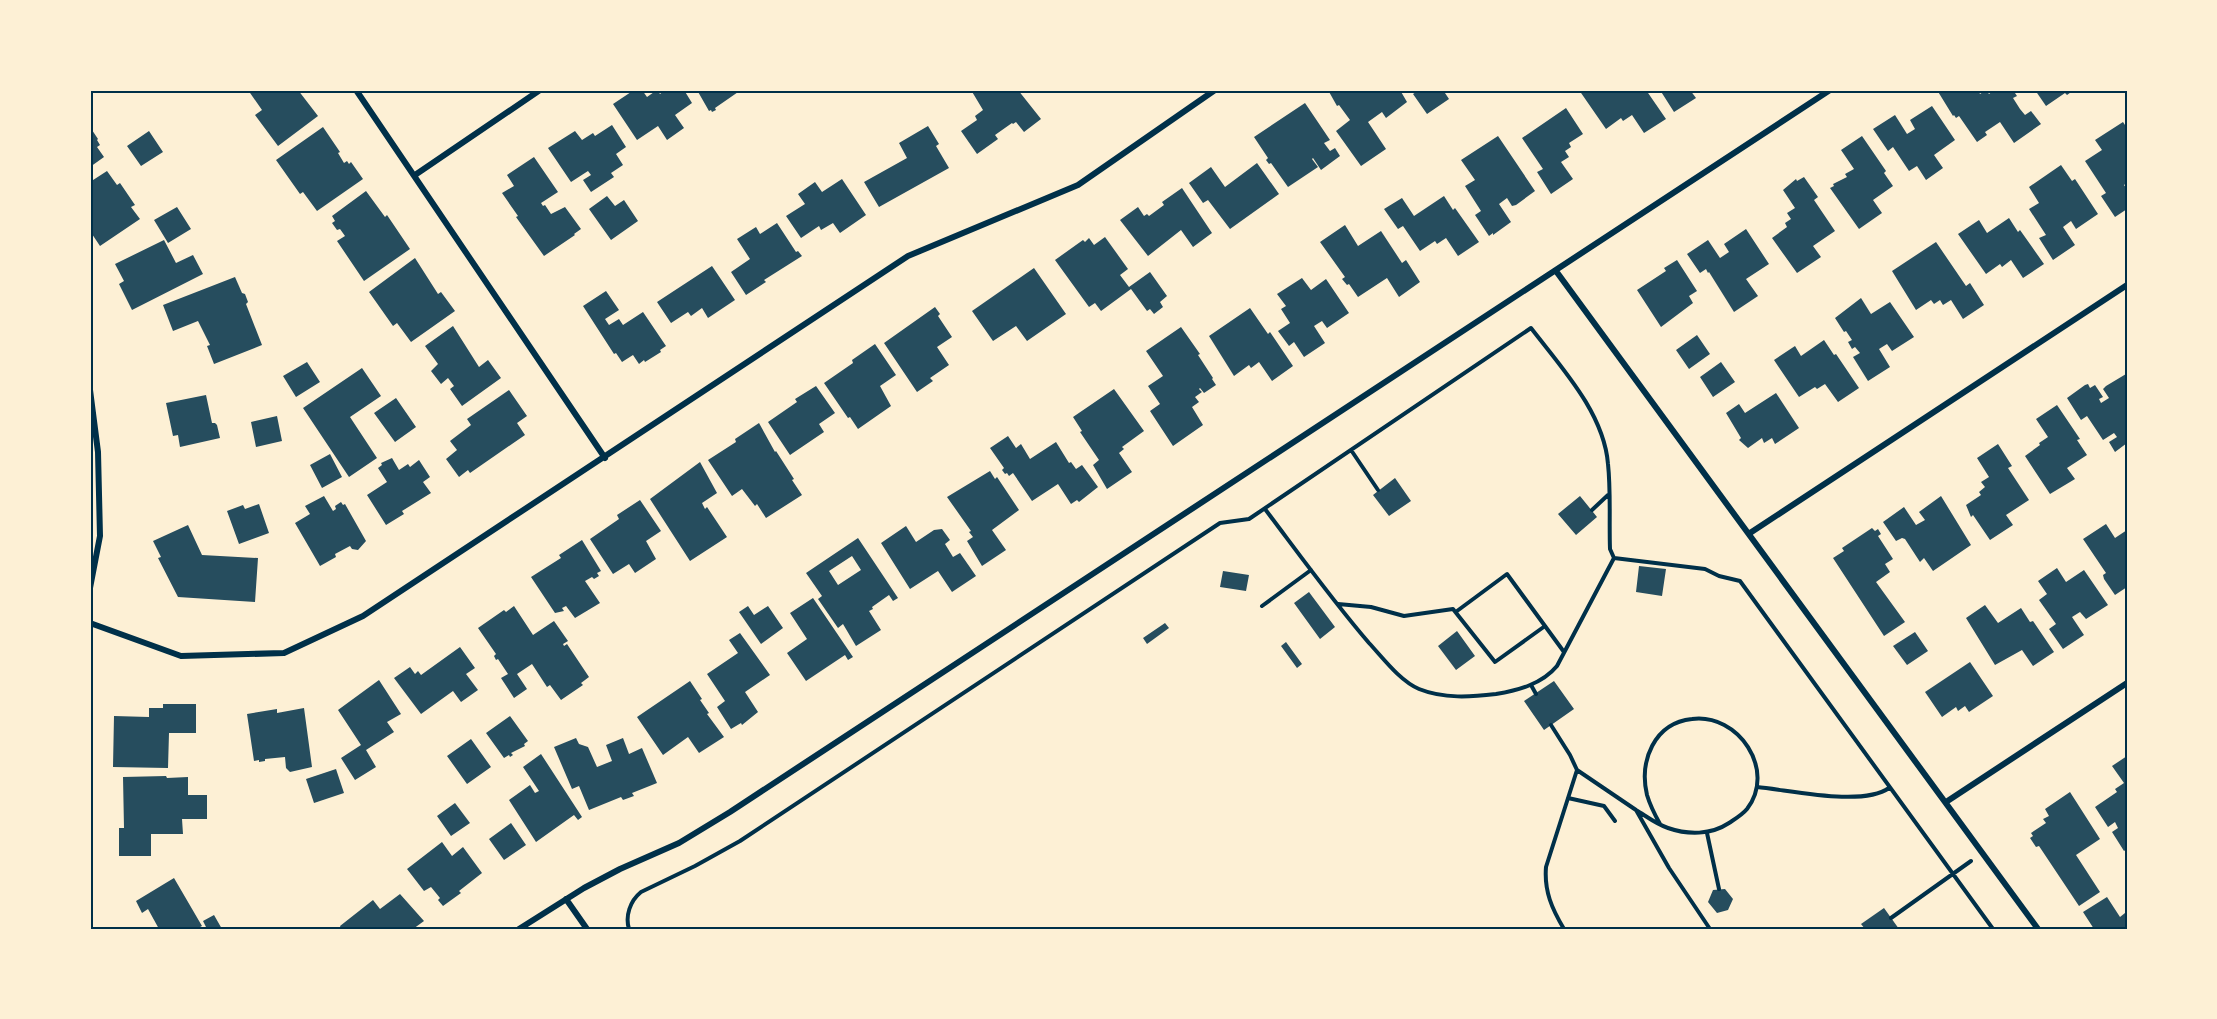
<svg xmlns="http://www.w3.org/2000/svg" width="2217" height="1019" font-family="Manrope,sans-serif">
  <style>
    .building { fill: #264d5e; fill-rule: evenodd }
    .lines { fill: none; stroke-linecap: round; stroke-linejoin: round }
    .path { stroke: #003049; stroke-width: 4 }
    .minor { stroke: #003049; stroke-width: 6 }
    .neatline { fill: none; stroke: #003049; stroke-width: 2 }
  </style>
  <rect width="100%" height="100%" fill="#fdf0d5"/>
  <!-- building -->
  <path class="building" d="M248 90H298L318 116 278 146 255 115 262 110Z
    M634 90H642L647 97 657 90 660 94 665 90H684L692 103 675 115 684 128 667 140 658 126 637 140 613 104Z
    M697 90H741L715 108 716 110 712 112 711 110 709 111Z
    M971 90H1018L1041 119 1024 132 1016 122 1013 124 1012 123 995 135 998 139 977 154 961 131 977 120 975 116 983 110Z
    M1328 90H1400L1407 102 1386 118 1382 112 1368 122 1386 149 1361 166 1336 131 1350 120 1339 105 1337 106Z
    M1419 90H1443L1449 99 1427 114 1413 94Z
    M1579 90H1646L1666 119 1644 133 1632 115 1623 121 1621 118 1606 129Z
    M1660 90H1690L1696 98 1674 112Z
    M1937 90H1967L1969 93 1978 90 1980 94 1986 90 1989 94 1994 90H2013L2017 96 2013 98 2020 109 2025 115 2031 111 2041 124 2014 143 2000 122 1985 132 1987 135 1977 142 1959 116 1956 118 1954 115 1953 116Z
    M2035 90H2074L2067 95 2065 93 2046 106Z
    M1305 103 1330 140 1324 143 1330 151 1335 148 1340 156 1321 170 1313 158 1312 159 1318 167 1288 187 1271 163 1269 164 1266 160 1268 158 1254 137Z
    M1932 106 1955 140 1934 155 1943 168 1926 180 1917 166 1909 171 1893 147 1888 151 1873 129 1895 115 1907 134 1915 129 1910 120Z
    M1566 108 1583 134 1569 143 1571 147 1565 151 1569 157 1561 162 1573 179 1551 194 1537 172 1543 169 1522 138Z
    M2123 122 2127 128V183L2124 185 2127 189V209L2115 217 2101 196 2106 193 2085 161 2102 150 2095 140Z
    M612 125 626 147 616 154 623 165 611 173 614 177 591 192 583 180 591 175 588 171 571 182 548 148 575 131 582 140 593 133 595 136Z
    M928 126 939 144 936 146 949 168 879 207 864 182 907 158 899 143Z
    M90 127 98 139 97 140 100 145 97 147 104 157 90 167Z
    M323 127 340 152 338 153 344 163 347 161 349 164 351 162 363 179 317 211 303 192 300 194 276 160Z
    M149 131 163 152 141 166 127 146Z
    M1498 136 1535 191 1516 205 1512 206 1507 198 1499 204 1511 222 1493 235V233L1489 236 1475 215 1481 211 1465 186 1475 180 1461 160Z
    M1862 136 1886 171 1884 173 1893 186 1873 200 1882 213 1859 229 1830 188 1834 186 1833 184 1847 177 1845 174 1854 169 1841 150Z
    M534 157 558 192 541 203 543 206 545 205 551 214 565 207 581 229 574 234 575 235 544 256 516 217 518 216 502 193 514 186 507 175Z
    M1257 163 1279 194 1230 229 1208 200 1203 203 1189 183 1211 167 1225 187Z
    M2061 165 2072 181 2075 179 2098 214 2076 229 2071 221 2063 227 2075 245 2053 260 2039 238 2046 235 2029 209 2039 203 2029 187Z
    M107 171 117 185 120 183 135 205 131 207 140 219 100 246 90 231V182Z
    M1804 177 1818 197 1814 200 1835 231 1813 246 1821 257 1797 273 1772 238 1787 227 1785 223 1791 219 1787 213 1795 208 1783 190 1796 179 1797 181Z
    M842 179 866 215 840 233 833 223 821 230 819 226 801 238 786 216 805 204 798 194 815 182 822 192Z
    M1182 188 1212 233 1193 247 1181 230 1148 256 1120 220 1138 207 1144 216 1147 214 1149 216 1164 205 1162 202Z
    M366 191 385 217 387 215 410 249 364 281 337 241 345 236 340 229 337 230 332 223 335 221 332 216Z
    M607 196 615 206 624 200 638 221 611 240 589 209Z
    M1444 196 1453 210 1455 208 1479 242 1458 256 1446 238 1437 244 1435 241 1420 251 1403 226 1398 229 1384 209 1402 198 1414 216Z
    M177 207 191 229 168 243 154 220Z
    M2009 218 2018 232 2020 230 2044 264 2023 278 2011 260 2002 267 2000 264 1986 274 1958 234 1979 220 1987 233Z
    M777 223 796 252 798 251 802 256 764 280 766 282 746 295 731 272 750 259 737 239 756 227 760 234Z
    M1345 225 1358 246 1381 231 1402 263 1406 260 1420 282 1399 297 1387 278 1358 297 1349 284 1347 285 1342 279 1345 277 1320 242Z
    M1746 229 1769 264 1746 279 1758 296 1734 312 1709 272 1708 273 1706 269 1700 273 1687 254 1708 240 1720 258 1729 252 1724 244Z
    M1105 237 1128 269 1120 275 1129 287 1150 272 1167 296 1160 302 1163 307 1154 314 1150 309 1147 311 1131 289 1101 311 1095 303 1089 307 1055 260 1083 240 1085 242 1089 238 1094 245Z
    M164 240 176 263 193 255 203 274 132 310 119 284 124 281 115 264Z
    M1936 242 1966 286 1970 283 1984 305 1963 319 1951 300 1943 305 1940 300 1934 304 1931 300 1916 310 1892 271Z
    M415 258 438 294 441 292 455 311 411 342 397 323 393 326 369 292Z
    M1677 260 1697 291 1689 296 1693 303 1661 327 1637 290 1666 271 1664 268Z
    M712 266 735 300 708 318 702 308 691 316 688 312 671 323 657 302Z
    M1034 268 1066 314 1027 341 1016 326 993 341 972 311Z
    M235 277 242 293 245 294 248 302 246 304 262 345 214 364 207 346 210 345 198 321 173 331 163 305Z
    M1302 278 1311 290 1326 279 1349 313 1327 328 1322 321 1314 326 1325 343 1304 357 1294 342 1289 346 1278 331 1290 323 1281 309 1286 306 1277 294Z
    M606 291 619 310 605 319 609 325 619 319 623 325 643 312 666 346 660 350 661 352 645 362 644 360 639 364 633 355 622 362 616 353 614 354 583 306Z
    M1861 298 1871 314 1890 302 1914 337 1892 351 1887 344 1879 349 1890 367 1868 381 1853 357 1860 353 1855 347 1852 349 1848 342 1852 340 1846 331 1844 332 1835 318Z
    M935 307 940 314 938 316 952 337 937 347 949 365 930 378 933 381 917 392 884 343Z
    M1250 308 1268 334 1270 332 1293 366 1272 381 1259 362 1251 368 1249 365 1234 376 1209 336Z
    M453 326 479 367 488 360 501 378 462 406 450 389 454 386 448 378 441 384 431 371 438 364 425 346Z
    M1181 327 1200 354 1198 355 1213 378 1212 379 1216 385 1204 393 1200 388 1199 389 1202 392 1195 397 1199 402 1192 407 1203 425 1173 446 1150 411 1160 404 1148 386 1163 376 1146 351Z
    M1697 335 1710 354 1689 369 1676 350Z
    M1824 340 1834 355 1836 354 1859 388 1838 402 1825 384 1817 389 1815 387 1799 397 1774 360 1795 346 1801 356Z
    M875 344 896 375 880 386 891 406 858 429 850 417 848 418 824 383 853 363 852 360Z
    M307 362 320 382 296 397 283 376Z
    M1721 362 1735 382 1713 397 1700 377Z
    M362 368 381 396 350 417 377 458 349 477 303 408Z
    M2126 374 2127 443 2115 452 2109 442 2117 437 2114 433 2103 440 2087 416 2081 420 2067 398 2085 385 2088 384 2090 388 2095 385 2103 397 2099 399 2101 403 2109 398 2103 389 2106 386Z
    M816 386 835 413 819 424 824 432 790 455 768 422 797 402 795 399Z
    M1114 389 1144 431 1122 447 1124 449 1119 453 1132 472 1107 489 1093 465 1099 460 1080 432 1082 431 1073 417Z
    M509 390 527 416 517 423 525 435 470 473 468 470 459 477 446 459 457 450 450 441 471 425 467 419Z
    M1776 393 1799 428 1775 444 1772 438 1764 443 1762 438 1748 448 1739 440 1741 438 1726 413 1739 404 1745 413Z
    M206 395 212 423H215L217 425 220 438 180 447 178 435 173 436 166 403Z
    M396 398 416 427 395 442 374 413Z
    M2057 405 2080 439 2077 440 2087 455 2067 468 2075 479 2050 494 2025 456 2040 445 2039 443 2048 437 2036 419Z
    M277 416 282 441 256 447 251 422Z
    M759 423 775 452 776 451 794 479 792 480 802 495 766 518 757 504 755 506 742 489 732 496 708 460 736 442 735 439Z
    M1008 436 1016 448 1021 444 1030 459 1056 442 1069 463 1071 462 1076 469 1082 465 1098 487 1079 502 1077 500 1071 504 1058 484 1032 501 1013 473 1009 476 1007 473 1005 474 1002 470 1004 468 990 448Z
    M1998 444 2012 466 2008 468 2029 500 2006 515 2013 525 1990 540 1973 515 1971 517 1966 505 1981 495 1979 492 1985 487 1981 482 1989 477 1977 458Z
    M330 454 342 477 322 488 310 465Z
    M392 458 399 470 408 464 410 467 419 460 430 477 423 482 431 493 402 511 404 514 386 525 367 495 387 482 378 468 382 465 381 463Z
    M700 462 717 493 702 503 705 509 707 507 727 537 690 561 650 499Z
    M990 471 995 479 997 477 1019 510 992 530 1006 550 982 566 967 541 973 537 969 532 971 531 947 497Z
    M1395 478 1411 501 1389 516 1373 495Z
    M324 496 333 511 336 509 335 506 341 502 343 505 345 504 366 541 358 550 352 549 350 546 335 554 336 557 320 566 295 523 310 514 305 506Z
    M1580 496 1597 517 1576 535 1558 514Z
    M1941 496 1971 545 1933 571 1924 558 1920 562 1905 539 1902 538 1896 541 1883 522 1904 507 1916 525 1925 520 1919 512Z
    M640 500 661 531 646 541 656 559 635 573 629 564 613 574 590 539 619 519 617 515Z
    M259 504 269 533 239 544 227 511 243 505 245 509Z
    M2106 524 2115 538 2127 530V587L2115 595 2104 579 2103 575 2106 573 2083 539Z
    M188 525 202 555 258 558 255 602 178 597 158 558 161 557 153 541Z
    M906 526 916 542 934 530 942 529 950 540 945 544 953 557 960 553 976 576 952 592 938 571 910 589 881 543Z
    M1872 528 1875 531 1878 529 1881 534 1878 536 1893 559 1885 564 1890 572 1876 582 1905 622 1884 636 1833 558 1844 551 1842 548Z
    M858 538 898 598 893 601 889 595 872 607 873 609 869 611 881 630 856 646 843 624 838 628 818 599 822 596 806 573ZM852 556 861 570 838 585 829 571Z
    M582 540 601 571 597 573 599 576 594 579 592 577 585 581 600 603 575 618 566 606 562 608 564 611 555 613 531 577 561 558 559 555Z
    M1639 566 1666 569 1662 596 1636 592Z
    M2057 568 2066 582 2084 570 2108 605 2086 619 2080 612 2072 617 2084 635 2063 649 2049 629 2056 624 2039 600 2047 594 2038 581Z
    M1223 571 1249 575 1246 591 1220 587Z
    M1309 592 1335 627 1320 639 1294 603Z
    M813 598 853 657 848 660 845 655 806 681 787 653 807 639 790 613Z
    M1985 605 1998 623 2021 608 2030 622 2033 621 2054 652 2033 666 2022 650 1995 665 1966 618Z
    M514 606 533 635 554 621 568 641 563 644 564 646 567 644 589 677 581 683 583 685 561 700 550 685 547 687 532 664 517 674 527 689 514 698 501 678 508 674 498 659 496 660 494 656 496 654 478 628 504 610 506 612Z
    M748 606 754 615 768 606 783 628 761 644 739 612Z
    M1165 623 1169 628 1147 644 1143 638Z
    M1457 631 1475 656 1456 670 1438 646Z
    M1915 632 1928 651 1907 665 1893 646Z
    M740 633 770 675 745 692 758 712 742 725 741 723 731 729 717 707 725 701 707 674 738 653 729 640Z
    M1286 642 1302 664 1297 668 1281 646Z
    M460 647 475 668 466 674 478 690 461 702 453 691 421 714 394 678 410 667 415 674 418 671 421 675Z
    M1970 662 1993 696 1969 712 1965 706 1958 711 1956 707 1942 717 1925 692Z
    M379 680 401 714 387 722 394 732 366 750 376 767 355 780 341 758 361 745 338 710Z
    M690 681 702 699 700 700 709 713 707 714 724 737 699 753 688 737 663 755 637 717Z
    M1554 681 1574 709 1544 730 1524 701Z
    M163 704H196V733H169L168 768 113 767 114 716 149 717V708H163Z
    M304 708 312 767 290 772 286 768 285 757 265 759V761L259 762V760L254 761 247 714 277 709V713Z
    M510 716 528 741 524 744 525 746 511 753 513 755 510 757 509 755 504 758 486 733Z
    M576 738 579 744 588 747 597 767 612 761 606 745 623 738 629 754 642 748 657 783 632 793 634 796 623 800 621 797 589 810 579 786 572 789 554 747Z
    M471 739 491 767 467 784 447 756Z
    M541 754 582 817 578 820 574 815 536 842 509 800 530 785 535 793 539 791 523 767Z
    M2127 756V849L2124 851 2112 832 2118 828 2115 822 2108 827 2095 807 2117 792 2115 789 2124 783 2112 766Z
    M336 769 344 793 314 803 306 779Z
    M166 776 167 778 188 777V795H207V819H182L183 834H151V856H119V828H124L123 777Z
    M2070 792 2100 839 2076 855 2100 892 2079 906 2039 846 2036 847 2030 838 2033 836 2031 833 2046 823 2043 819 2049 816 2045 809Z
    M455 803 470 823 451 836 437 816Z
    M511 823 526 845 504 860 489 839Z
    M442 842 452 856 463 847 482 873 459 891 461 893 443 906 438 900 440 898 431 887 424 891 407 869Z
    M174 878 202 926 196 929H159L148 909 142 913 136 901Z
    M1725 889 1733 899 1728 910 1717 913 1708 902 1713 890Z
    M400 894 424 921 413 929H341L340 926 373 900 380 909Z
    M2107 897 2120 917 2125 913 2127 916V929H2094L2083 912Z
    M1884 908 1899 929H1865L1861 924Z
    M214 915 222 929H207L203 921Z"/>
  <g class="lines">
    <!-- path -->
    <path class="path" d="M1351 450 1378 490
      M1265 509C1299 554 1332 600 1369 643 1383 658 1400 681 1419 689 1444 699 1471 697 1496 694 1519 690 1542 684 1557 666L1614 558 1705 569 1719 576 1740 581 1993 929
      M1592 510 1608 495
      M1338 604 1371 607 1404 616 1453 609 1495 662 1545 626 1564 652
      M1262 606 1311 570
      M1457 611 1507 574 1545 626
      M1531 685 1536 694
      M1551 725 1570 755 1577 770 1546 867C1544 891 1552 909 1564 929
      M1577 770 1636 810 1669 868 1710 929
      M1757 787C1790 790 1862 807 1889 788
      M1568 798 1604 806 1615 821
      M1636 810C1646 816 1656 824 1668 828 1688 835 1711 835 1729 823 1735 819 1742 815 1747 809 1777 770 1738 713 1692 719 1654 723 1639 761 1647 795 1650 805 1655 815 1660 824
      M1707 833 1719 889
      M1891 918 1971 861
      M629 929C625 916 630 901 641 892L695 866 740 841 1220 523 1249 519 1531 328C1561 367 1604 413 1608 464 1611 492 1609 521 1610 549L1614 558"/>
    <!-- minor -->
    <path class="minor" d="M356 90 605 458
      M415 175 540 90
      M1556 271 2038 929
      M90 390 98 452 100 536 90 588
      M1750 533 2127 285
      M90 623 181 656 284 653 363 616 908 256 1078 185 1215 90
      M1946 802 2127 683
      M566 899 587 929
      M519 929 584 888 620 869 679 843 730 812 1830 90"/>
  </g>
  <!-- border -->
  <rect width="2217" height="1019" fill="none" stroke="#fdf0d5" stroke-width="183"/>
  <rect x="92" y="92" width="2034" height="836" class="neatline"/>
</svg>
